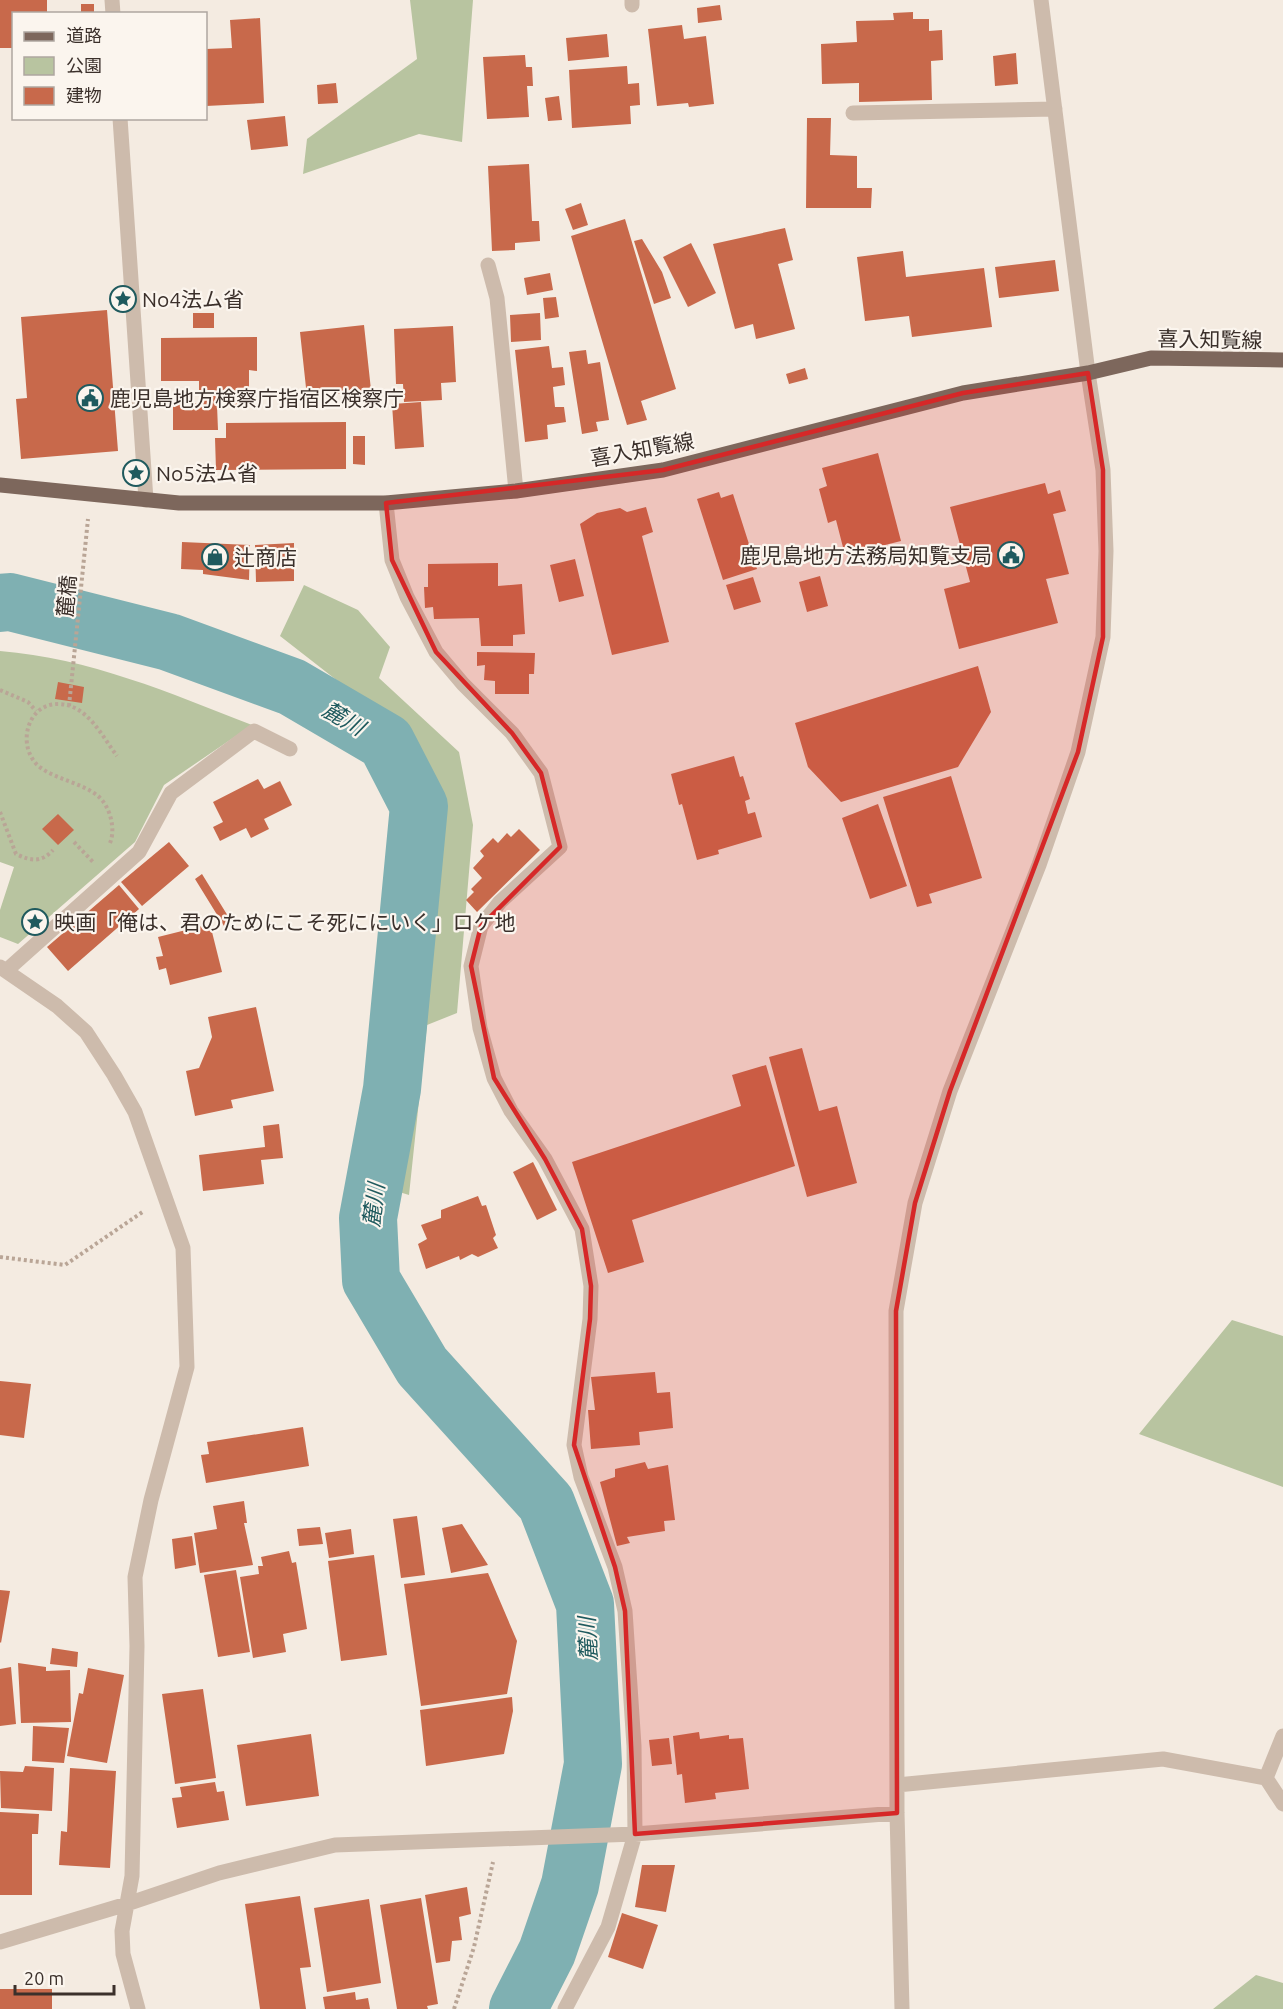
<svg xmlns="http://www.w3.org/2000/svg" width="1283" height="2009" font-family="Ubuntu,'Noto Sans JP',sans-serif">
  <style>
    .green { fill: #b8c4a0 }
    .lines { fill: none; stroke-linecap: round; stroke-linejoin: round }
    .river { stroke: #7fb0b2; stroke-width: 58 }
    .building { fill: #c8694b }
    .path { stroke: #b9a596; stroke-width: 4; stroke-dasharray: 3 3; stroke-linecap: butt }
    .minor { stroke: #cdbbac; stroke-width: 15 }
    .major { stroke: #7d675c; stroke-width: 15 }
    .marked { fill: #d62828; fill-opacity: 0.2; stroke: #d62828; stroke-width: 4.5; stroke-linejoin: round }
    .labels { text-anchor: middle; dominant-baseline: central; stroke-width: 4.5; stroke-linejoin: round; paint-order: stroke }
    .poi-label { font-size: 21px; fill: #3b302b; stroke: #fbf5ee; text-anchor: start }
    .street-label { font-size: 21px; fill: #3b302b; stroke: #fbf5ee }
    .water-label { font-size: 22px; font-style: italic; fill: #1f5a5e; stroke: #fbf5ee }
  </style>
  <rect width="100%" height="100%" fill="#f4ebe1"/>
  <!-- green -->
  <path class="green" d="M410 0H473L462 142 419 134 303 174 307 139 417 59Z
    M304 585 358 610 390 647 379 678 459 752 473 825 457 1013 427 1025 409 1195 396 1191 428 933 435 801 407 735 280 636Z
    M0 651C89 658 170 693 252 725L164 785 135 842 18 944 0 937V910L14 867 0 862Z
    M1232 1320 1283 1336V1487L1139 1434Z
    M1256 1975 1283 1983V2009H1213Z"/>
  <g class="lines">
    <!-- river -->
    <path class="river" d="M0 603 10 602 169 642 292 687 386 742 419 806 392 1089 368 1218 371 1280 422 1366 546 1503 585 1604 593 1764 570 1885 547 1952 518 2009"/>
  </g>
  <!-- building -->
  <path class="building" d="M0 0H47V14H14V48H0Z
    M81 4H94V14H81Z
    M720 5 722 20 698 23 697 8Z
    M913 12V19H929V31L942 30 943 60 931 61 932 100 859 102V83L822 84 821 44 857 42 856 21 894 20 893 13Z
    M260 18 264 103 206 106V49L232 48 230 20Z
    M682 25 684 39 706 36 714 104 689 107 688 103 657 106 648 29Z
    M607 34 609 57 568 61 566 38Z
    M1016 53 1018 84 995 86 993 56Z
    M525 55 526 67H532L533 86H527L529 117 487 119 483 57Z
    M627 66 628 84 639 83 640 105 630 106 631 124 572 128 569 70Z
    M336 83 338 103 318 104 317 85Z
    M559 96 562 120 548 121 545 98Z
    M285 116 288 146 251 150 247 120Z
    M807 118H831L830 155 857 156V188H872L871 208H806Z
    M529 164 532 221H539L540 241 515 243V250L492 251 488 166Z
    M581 203 588 225 573 230 565 209Z
    M625 219 676 389 641 401 647 420 627 425 571 236Z
    M785 228 793 260 778 264 795 329 756 339 753 324 735 329 713 244Z
    M642 239 662 272 671 298 654 304 634 241Z
    M691 243 716 293 688 307 663 257Z
    M903 251 906 277 984 268 992 327 912 337 909 316 865 321 857 257Z
    M1055 260 1059 291 999 298 995 267Z
    M550 273 553 290 527 295 524 278Z
    M556 297 559 317 545 319 543 298Z
    M107 310 118 451 21 459 16 399 27 398 21 317Z
    M193 313H214V328H193Z
    M540 313 541 340 511 342 510 315Z
    M364 325 371 390 307 397 300 332Z
    M453 326 456 382 441 383 442 400 404 402 403 384H396L394 329Z
    M257 337V371L249 370V405H217L218 430H173V404L199 403V381H161V338Z
    M549 346 552 368 563 367 565 385 553 387 555 407H564L566 422 547 425 548 439 525 442 515 350Z
    M586 350 588 364 600 362 609 420 596 422 598 431 582 434 569 352Z
    M805 368 808 379 789 384 786 374Z
    M421 402 424 447 395 449 392 404Z
    M346 422V469L216 470 215 438H226V423Z
    M353 436H365V465L353 464Z
    M878 453 901 541 845 555 836 520 828 523 819 489 827 486 822 468Z
    M1045 483 1048 494 1060 490 1066 511 1053 514 1069 574 1046 579 1058 623 959 649 944 589 970 582 950 507Z
    M719 492 721 498 733 494 757 569 723 580 697 499Z
    M646 507 653 532 642 536 669 642 612 655 580 524 597 513 620 508 627 512Z
    M182 542 250 545 249 580 203 574V570L181 569Z
    M294 543V581L256 582 255 545Z
    M575 559 584 596 559 602 550 565Z
    M498 563V586L522 584 525 634 513 635V646H481L479 618 434 619 433 607 425 608 424 587H428V564Z
    M820 576 828 606 807 612 799 582Z
    M753 577 761 602 734 610 726 585Z
    M477 652 535 653 534 674H529V694H495V681L484 680 485 665 477 666Z
    M978 666 991 712 958 767 841 802 808 767 795 723Z
    M58 682 84 687 82 703 55 699Z
    M734 756 740 777 743 776 750 799 745 801 748 814 755 812 762 837 718 850 719 854 697 860 682 804 679 805 671 774Z
    M951 776 982 878 929 894 932 903 917 907 883 797Z
    M258 779 264 789 280 781 292 805 264 819 269 829 251 838 246 828 220 841 213 827 223 822 213 802Z
    M878 804 907 886 870 899 842 818Z
    M58 814 74 830 58 845 42 829Z
    M519 829 540 850 477 912 466 900 474 892 471 889 482 878 473 868 484 856 480 851 493 838 498 843 507 833 511 837Z
    M169 842 189 866 142 906 121 882Z
    M202 874 231 921 224 926 195 879Z
    M119 885 139 909 68 971 47 947Z
    M210 924 222 972 170 985 166 968 159 970 156 957 163 956 158 937Z
    M256 1007 274 1091 231 1100 233 1108 195 1116 186 1071 199 1068 212 1037 208 1017Z
    M802 1048 819 1111 837 1106 857 1183 807 1197 769 1057Z
    M766 1065 795 1166 632 1220 644 1262 608 1273 572 1162 741 1106 732 1075Z
    M279 1124 283 1158 261 1160 264 1184 203 1191 199 1155 265 1147 263 1126Z
    M533 1162 557 1210 537 1220 513 1172Z
    M478 1196 482 1206 486 1205 496 1235 493 1238 498 1248 478 1257 472 1254 460 1260 459 1256 426 1269 418 1244 427 1239 421 1225 441 1218V1210Z
    M655 1372 657 1393 670 1392 673 1428 639 1432 640 1445 591 1449 588 1410H595L591 1377Z
    M0 1381 31 1384 24 1438 0 1435Z
    M303 1427 309 1466 206 1483 201 1455 209 1454 207 1442Z
    M645 1462 648 1469 668 1465 675 1520 664 1521 665 1531 627 1537 630 1543 617 1546 600 1482 615 1477V1469Z
    M244 1501 247 1523H244L253 1565 200 1573 194 1533 217 1529 213 1506Z
    M417 1516 425 1575 401 1578 393 1519Z
    M462 1524 488 1565 451 1573 442 1528Z
    M320 1527 323 1544 299 1546 297 1529Z
    M351 1529 354 1554 329 1558 325 1533Z
    M192 1536 196 1565 175 1569 172 1539Z
    M289 1551 292 1563 296 1562 307 1629 283 1634 286 1652 253 1658 240 1577 259 1574 258 1566H263L261 1557Z
    M374 1555 387 1655 341 1661 328 1561Z
    M236 1570 250 1652 218 1657 204 1575Z
    M488 1573 517 1641 507 1694 421 1706 404 1584Z
    M0 1590 10 1591 1 1643 0 1642Z
    M52 1648 78 1652 77 1667 50 1664Z
    M18 1663 46 1667V1671L70 1670 71 1722 21 1723Z
    M11 1667 16 1724 0 1726V1669Z
    M88 1668 124 1675 107 1763 67 1756 79 1693 83 1694Z
    M203 1689 216 1778 175 1784 162 1694Z
    M512 1697 513 1711 504 1754 426 1766 420 1710Z
    M33 1726 69 1728 64 1763 32 1761Z
    M699 1732 700 1739 729 1735V1739L743 1738 749 1789 715 1793 716 1799 685 1803 682 1774 677 1775 673 1736Z
    M311 1734 319 1796 246 1806 237 1745Z
    M669 1738 672 1764 652 1766 649 1740Z
    M25 1766 54 1768 52 1811 1 1808 0 1771 23 1772Z
    M70 1768 116 1771 110 1868 59 1865 61 1831 67 1832Z
    M215 1782 217 1792 224 1791 229 1820 177 1828 172 1798 182 1797 180 1787Z
    M0 1812 39 1814 38 1834H32V1895H0Z
    M642 1865H675L666 1912 635 1907Z
    M467 1887 471 1914 459 1917 462 1940 452 1941 450 1961 436 1963 425 1895Z
    M300 1896 311 1967 300 1968 306 2009H260L245 1904Z
    M421 1898 438 2004 427 2006 428 2009H397L380 1905Z
    M369 1899 381 1983 327 1992 314 1908Z
    M622 1913 658 1925 643 1969 608 1957Z
    M0 1989H52V2009H0Z
    M355 1992 356 2000 368 1998 370 2009H325L323 1997Z"/>
  <g class="lines">
    <!-- path -->
    <path class="path" d="M0 690 28 702 36 711
      M69 706 88 519
      M0 812 16 854C31 861 41 863 53 850
      M74 842 93 862
      M110 843C116 829 110 806 98 796 82 783 58 780 41 768 16 750 25 704 58 704 87 704 102 736 117 756
      M0 1257 65 1265 144 1211
      M454 2009 474 1947 493 1862"/>
    <!-- minor -->
    <path class="minor" d="M112 0 113 14
      M632 0V5
      M853 113 1055 109
      M120 118 146 500
      M488 265 497 298 516 491
      M386 503 392 560 407 597 436 652 463 684 512 733 541 773 560 847 500 902 481 926 471 966 480 1028 494 1078 511 1111 545 1159 582 1229 591 1286 590 1319 574 1445 581 1477 615 1567 625 1611 634 1746 635 1834 608 1927 565 2009
      M0 967 57 1006 86 1032 114 1075 135 1112 183 1248 187 1367 151 1500 135 1577 137 1646 132 1876 122 1931 123 1954 138 2009
      M7 970 139 852 171 793 254 731 290 749
      M1266 1778 1283 1736
      M897 1785 1163 1759 1266 1778 1283 1804
      M0 1942 127 1904 219 1873 335 1845 635 1834 897 1813
      M902 2009 897 1813 896 1311 915 1203 950 1091 1039 865 1078 752 1103 637 1106 551 1103 470 1088 373 1041 0"/>
    <!-- major -->
    <path class="major" d="M0 485 179 503H386L516 491 663 470 963 393 1088 373 1151 358 1283 360"/>
  </g>
  <!-- marked area -->
  <path class="marked" d="M1088 373 1103 470V637L1078 752 950 1091 915 1203 896 1311 897 1813 635 1834 625 1611 615 1567 574 1445 590 1319 591 1286 582 1229 545 1159 494 1078 471 966 481 926 560 847 541 773 512 733 436 652 392 560 386 503 663 470 963 393Z"/>
  <!-- icons -->
  <defs>
    <symbol id="sight-ring" viewBox="-11 -11 22 22"><circle r="9.5" fill="#fbf5ee" stroke="#1f5a5e" stroke-width="1.5"/><path d="M0-6L1.8-2.2L6-1.7L2.9 1.2L3.7 5.4L0 3.3L-3.7 5.4L-2.9 1.2L-6-1.7L-1.8-2.2Z" fill="#1f5a5e"/></symbol>
    <symbol id="civic-ring" viewBox="-11 -11 22 22"><circle r="9.5" fill="#fbf5ee" stroke="#1f5a5e" stroke-width="1.5"/><path d="M-.6-6.5H3V-4.5H.6V-3L4-1V1h2V6H-6V1h2V-1L-.6-3ZM-1.2 2.5V6h2.4V2.5Z" fill="#1f5a5e"/></symbol>
    <symbol id="shop-ring" viewBox="-11 -11 22 22"><circle r="9.5" fill="#fbf5ee" stroke="#1f5a5e" stroke-width="1.5"/><path d="M-5-2.5h2.3a2.7 3.5 0 0 1 5.4 0H5L5.5 6h-11ZM-1.5-2.5h3a1.5 2.3 0 0 0-3 0Z" fill="#1f5a5e"/></symbol>
  </defs>
  <g fill-rule="evenodd">
    <use href="#sight-ring" x="108" y="284" width="30" height="30"/>
    <use href="#civic-ring" x="75" y="383" width="30" height="30"/>
    <use href="#sight-ring" x="121" y="458" width="30" height="30"/>
    <use href="#civic-ring" x="996" y="540" width="30" height="30"/>
    <use href="#shop-ring" x="200" y="542" width="30" height="30"/>
    <use href="#sight-ring" x="20" y="907" width="30" height="30"/>
  </g>
  <g class="labels">
    <!-- poi labels -->
    <g class="poi-label">
      <text x="142" y="299">No4法ム省</text>
      <text x="110" y="398">鹿児島地方検察庁指宿区検察庁</text>
      <text x="156" y="473">No5法ム省</text>
      <text x="992" y="555" text-anchor="end">鹿児島地方法務局知覧支局</text>
      <text x="234" y="557">辻商店</text>
      <text x="54" y="922">映画「俺は、君のためにこそ死ににいく」ロケ地</text>
    </g>
    <!-- street labels -->
    <g class="street-label">
      <text transform="translate(1210 339) rotate(1)">喜入知覧線</text>
      <text transform="translate(642 449) rotate(-10)">喜入知覧線</text>
      <text transform="translate(66 596) rotate(-85)">麓橋</text>
    </g>
    <!-- water labels -->
    <g class="water-label">
      <text transform="translate(344 718) rotate(30)">麓川</text>
      <text transform="translate(373 1205) rotate(-83)">麓川</text>
      <text transform="translate(587 1639) rotate(-93)">麓川</text>
    </g>
  </g>
  <!-- legend -->
  <rect x="12" y="12" width="195" height="108" fill="#fbf5ee" stroke="#aea6a0" stroke-width="1.5"/>
  <rect x="24" y="32" width="30" height="9" fill="#7d675c" stroke="#aea6a0" stroke-width="1.5"/>
  <text x="66" y="42" font-size="18" fill="#3b302b">道路</text>
  <rect x="24" y="57" width="30" height="18" fill="#b8c4a0" stroke="#aea6a0" stroke-width="1.5"/>
  <text x="66" y="72" font-size="18" fill="#3b302b">公園</text>
  <rect x="24" y="87" width="30" height="18" fill="#c8694b" stroke="#aea6a0" stroke-width="1.5"/>
  <text x="66" y="102" font-size="18" fill="#3b302b">建物</text>
  <!-- scale -->
  <path d="M15 1985v9h99v-9" fill="none" stroke="#3b302b" stroke-width="3"/>
  <text x="24" y="1985" font-size="18" fill="#3b302b" stroke="#fbf5ee" stroke-width="4.5" paint-order="stroke">20 m</text>
</svg>
